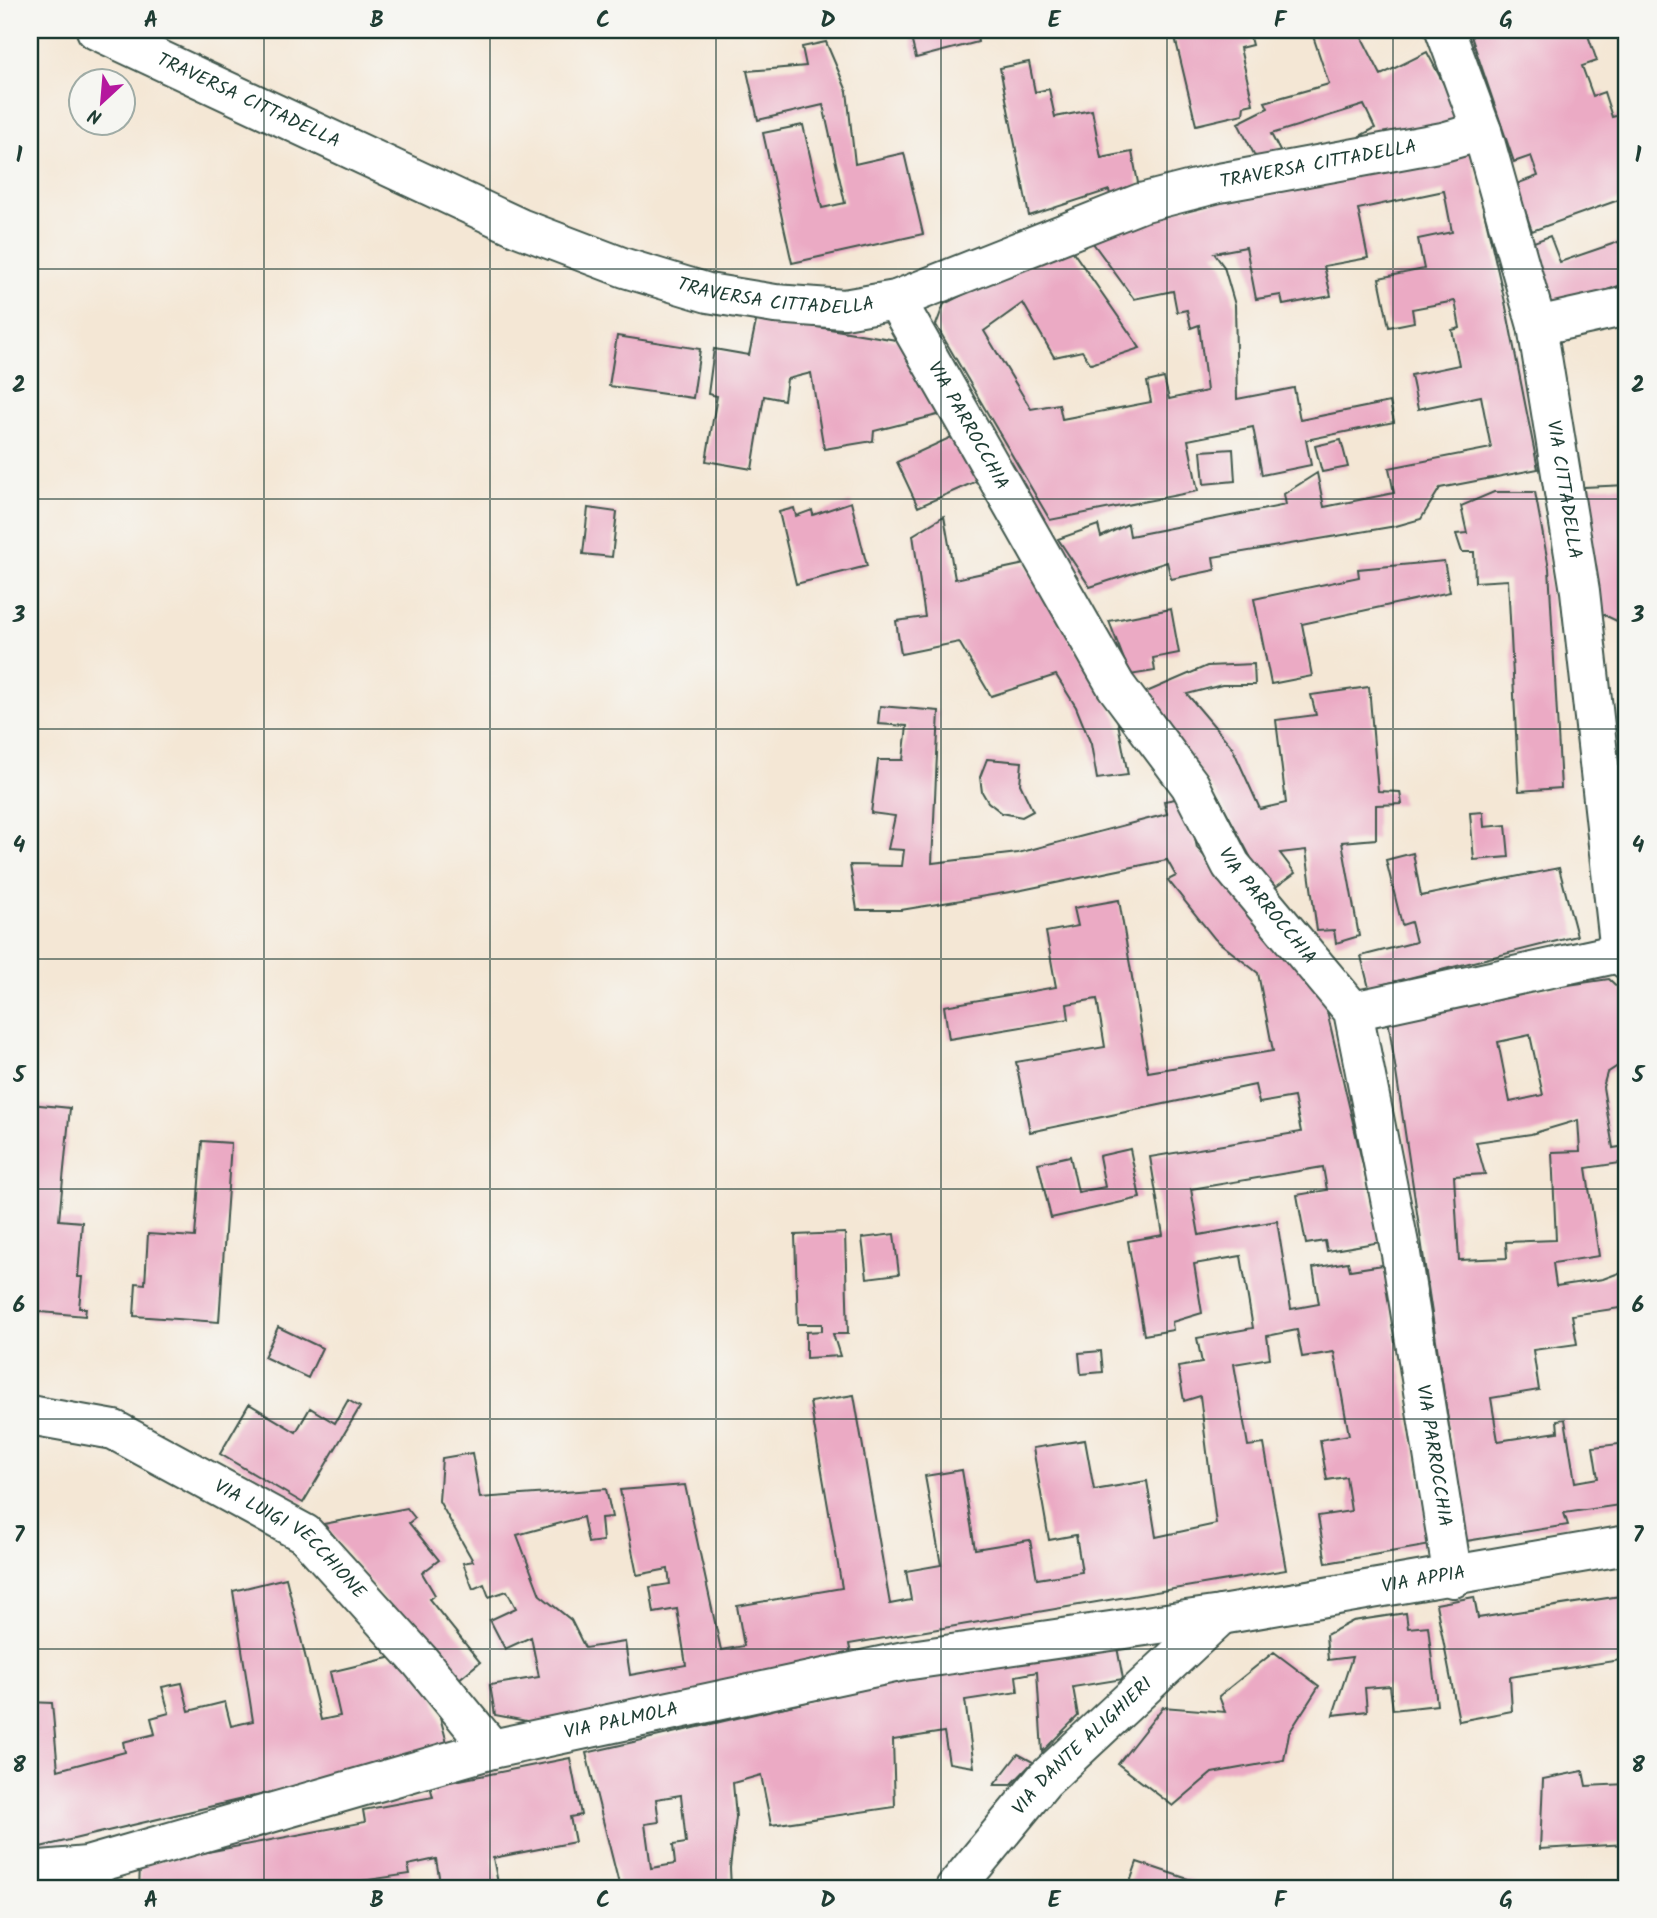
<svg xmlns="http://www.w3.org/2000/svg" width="1657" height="1918" font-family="Kalam,sans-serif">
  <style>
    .building { fill: #ebaac4; fill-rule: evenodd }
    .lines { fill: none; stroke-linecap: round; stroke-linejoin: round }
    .street-casing { stroke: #3f564c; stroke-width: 42 }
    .street { stroke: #fff; stroke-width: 38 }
    .grid { fill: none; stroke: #1f3d34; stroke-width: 2; stroke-opacity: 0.55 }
    .labels { text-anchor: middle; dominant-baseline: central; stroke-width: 7; stroke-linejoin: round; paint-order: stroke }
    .street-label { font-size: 19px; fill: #1f3d34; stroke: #f6f6f2 }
    .neatline { fill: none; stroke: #1f3d34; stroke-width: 2.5 }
    .grid-label { font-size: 23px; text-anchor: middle; font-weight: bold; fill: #1f3d34 }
  </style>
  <rect width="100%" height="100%" fill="#f6f6f2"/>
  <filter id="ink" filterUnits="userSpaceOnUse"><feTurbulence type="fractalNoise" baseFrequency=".0143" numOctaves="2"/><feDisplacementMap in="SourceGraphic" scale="14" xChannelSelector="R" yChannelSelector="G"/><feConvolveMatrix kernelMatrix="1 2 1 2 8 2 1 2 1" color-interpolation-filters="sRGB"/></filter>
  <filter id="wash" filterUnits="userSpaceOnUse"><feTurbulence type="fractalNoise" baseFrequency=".00686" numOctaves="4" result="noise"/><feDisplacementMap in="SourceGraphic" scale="28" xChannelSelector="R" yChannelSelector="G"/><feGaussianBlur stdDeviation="1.57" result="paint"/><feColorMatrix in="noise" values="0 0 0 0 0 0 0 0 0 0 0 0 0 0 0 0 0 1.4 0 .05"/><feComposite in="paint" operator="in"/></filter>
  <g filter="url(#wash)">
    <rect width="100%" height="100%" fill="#f4e7d5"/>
    <g id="blocks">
      <!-- building -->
      <path class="building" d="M909 30H976L978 42 916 58Z
        M1187 30H1248L1252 45 1240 48 1253 104 1244 106 1243 114 1196 125 1174 33Z
        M1311 30H1358L1381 75 1427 52 1462 119 1366 148 1360 136 1375 128 1364 105 1271 134 1281 153 1259 164 1238 123 1268 108 1265 102 1329 84Z
        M1469 30H1586L1597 61 1582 66 1593 96 1604 92 1612 117 1627 113V197L1532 231 1516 184 1538 176 1531 156 1514 162Z
        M826 42 847 91 855 164 904 153 923 234 792 263 763 133 803 125 822 208 845 203 823 105 758 120 747 71 806 66 802 47Z
        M1029 62 1035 92 1049 89 1055 117 1092 110 1101 158 1132 152 1140 193 1111 199 1109 190 1029 216 1000 68Z
        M1470 151 1505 302 1538 469 1440 488 1421 519 1396 526 1213 557 1215 570 1171 579 1167 562 1090 587 1058 539 1098 525 1101 537 1128 524 1130 536 1286 505 1284 494 1317 473 1324 507 1394 493 1389 468 1491 448 1481 396 1418 409 1411 375 1459 365 1452 330 1460 328 1455 301 1412 309 1414 322 1389 327 1379 278 1424 269 1418 239 1452 232 1444 191 1358 209 1368 258 1324 266 1331 296 1283 305 1281 295 1256 299 1246 247 1214 253 1224 267 1235 305 1237 399 1294 388 1300 420 1390 402 1394 422 1306 440 1311 465 1262 475 1253 427 1188 440 1198 491 1050 520 936 325 944 304 1067 243 1140 348 1091 364 1082 351 1054 357 1023 303 984 331 1031 409 1059 404 1062 419 1151 402 1147 382 1164 378 1169 399 1207 391 1199 325 1191 328 1187 310 1177 312 1173 291 1134 299 1090 239 1149 215Z
        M1550 236 1560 262 1627 239V283L1553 309 1531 243Z
        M757 317 902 341 945 413 874 431 873 441 824 449 811 373 787 379 784 400 764 396 752 469 706 461 717 396 708 394 714 349 749 355Z
        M617 336 700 349 693 398 609 386Z
        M958 434 979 480 918 507 897 462Z
        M1341 440 1348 467 1322 472 1315 446Z
        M1233 449 1235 481 1204 484 1201 451Z
        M1627 485V626L1590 608 1584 487Z
        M1494 492H1535L1549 568 1561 788 1519 791 1508 580 1475 582 1474 552H1462L1456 534 1467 533 1461 506Z
        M851 502 867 566 796 584 779 512 794 508 796 516 812 510 813 515Z
        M588 508 617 512 612 557 583 554Z
        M944 516 955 579 1025 564 1117 718 1128 775 1097 779 1091 744 1076 707 1056 675 991 696 959 642 901 654 896 621 925 617 913 535Z
        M1444 561 1450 592 1302 624 1312 676 1271 684 1254 599 1359 577 1358 569Z
        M1171 609 1179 653 1153 658 1155 671 1130 675 1109 621Z
        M1254 664 1255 685H1222L1187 694 1232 747 1260 809 1286 803 1276 720 1316 715 1311 695 1369 687 1378 791 1400 792 1402 804 1376 805V839L1342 842 1359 936 1336 943 1334 930 1317 931 1306 850 1280 853 1295 873 1269 892 1218 796 1142 694 1207 666Z
        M880 706 939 711 932 863 1018 853 1167 814 1164 801 1187 797 1197 848 1321 986 1381 1242 1327 1251 1325 1241 1306 1244 1297 1195 1327 1190 1323 1167 1191 1189 1199 1235 1277 1221 1291 1309 1319 1304 1313 1268 1348 1262 1350 1270 1383 1265 1431 1545 1326 1563 1318 1516 1351 1511 1346 1477 1327 1480 1320 1440 1349 1435 1334 1352 1302 1357 1297 1330 1267 1336 1270 1358 1234 1364 1248 1446 1264 1444 1286 1570 849 1644 852 1659 553 1726 495 1715 490 1685 539 1677 531 1637 505 1649 490 1620 516 1608 507 1591 489 1597 484 1584 473 1589 463 1563 473 1561 439 1501 442 1458 472 1453 480 1498 606 1489 612 1517 601 1518 603 1541 588 1543 583 1517 517 1535 540 1595 571 1620 585 1648 625 1642 630 1675 686 1665 677 1609 654 1613 650 1587 670 1584 668 1569 637 1575 620 1490 685 1485 721 1650 744 1646 737 1606 842 1588 810 1402 854 1395 890 1604 911 1600 906 1571 941 1565 925 1476 962 1470 975 1549 1030 1540 1037 1579 1082 1572 1076 1535 1049 1540 1033 1448 1085 1440 1094 1490 1147 1481 1156 1537 1216 1524 1200 1396 1184 1401 1178 1367 1202 1363 1197 1338 1253 1328 1241 1256 1194 1264 1202 1313 1172 1322 1173 1330 1144 1335 1128 1241 1163 1235 1150 1157 1301 1132 1294 1097 1259 1103 1255 1085 1030 1132 1016 1062 1105 1047 1097 999 1067 1004 1069 1019 949 1039 944 1006 1056 987 1046 932 1078 926 1074 908 1119 900 1148 1072 1273 1051 1258 973 1215 939 1168 880 1176 876 1167 860 1022 890 901 910H857L850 865 902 866 904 850 888 849 895 816 871 813 878 760H903L907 726 878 724Z
        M987 759 1022 762 1020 784 1033 811 1022 817 1002 813 988 802 982 792 980 777Z
        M1483 812 1484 827 1506 825 1509 857 1474 860 1470 813Z
        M1413 853 1421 896 1559 868 1577 936 1369 988 1361 956 1416 942 1411 922 1402 925 1386 860Z
        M1609 979 1627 996V1060L1607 1073 1603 1087 1613 1148 1626 1146 1627 1162 1586 1168 1599 1256 1553 1263 1556 1286 1603 1279 1627 1270V1307L1572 1315 1577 1344 1533 1350 1539 1390 1491 1398 1498 1441 1558 1432 1557 1420 1565 1419 1575 1482 1598 1478 1593 1447 1627 1443V1504L1564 1513 1568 1525 1466 1541 1387 1012ZM1530 1035 1543 1095 1510 1102 1498 1042ZM1578 1120 1580 1151 1552 1152 1556 1240 1506 1242 1507 1258 1459 1260 1454 1176 1485 1174 1476 1142 1531 1134Z
        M30 1104 70 1108 59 1220 82 1222 78 1277H82L79 1308H86L85 1316 30 1311Z
        M202 1141 231 1143 219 1322 134 1316 136 1283 145 1284 148 1234 195 1237Z
        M1130 1149 1140 1198 1051 1218 1038 1163 1070 1156 1078 1192 1105 1187 1099 1156Z
        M845 1233 848 1334H833L840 1356 806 1358V1332L822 1331V1324H798L795 1235Z
        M894 1234 899 1274 867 1278 862 1238Z
        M278 1327 322 1348 308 1378 264 1357Z
        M1101 1351 1103 1372 1081 1374 1079 1353Z
        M348 1400 360 1407 303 1503 220 1454 249 1404 296 1432 310 1408 335 1423Z
        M407 1508 415 1518 409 1523 439 1560 422 1573 435 1595 429 1599 480 1662 453 1684 324 1524Z
        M286 1578 321 1720 340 1716 330 1672 406 1654 434 1695 449 1750 36 1848 30 1781V1702L52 1703 58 1770 125 1752 123 1742 155 1734 151 1718 169 1713 162 1687 182 1683 189 1711 225 1702 231 1726 253 1721 233 1591Z
        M1627 1595V1659L1510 1677 1512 1711 1459 1721 1436 1604 1474 1597 1478 1618Z
        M1406 1613 1408 1628 1428 1626 1437 1705 1393 1710 1390 1686 1365 1688 1367 1711 1333 1715 1352 1657 1328 1660 1326 1635 1353 1621Z
        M1117 1647 1123 1679 1073 1687 1078 1716 1042 1752 1037 1672 1016 1676 1018 1692 965 1700 974 1767 949 1763 944 1732 893 1740 895 1807 771 1825 761 1775 733 1783 736 1817 730 1868 731 1888H620L586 1753 884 1684ZM681 1795 686 1843 673 1845 675 1864 651 1868 645 1824 659 1822 656 1799Z
        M1274 1652 1319 1686 1289 1733 1284 1760 1212 1773 1173 1806 1118 1764 1163 1707 1225 1712 1219 1696Z
        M1018 1754 1033 1762 1011 1785H994Z
        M570 1758 581 1815 570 1817 575 1842 493 1858 499 1888H441L436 1859 408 1865 410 1874 333 1885V1888H139L140 1865 365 1822 363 1810 433 1797 430 1786Z
        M1583 1771 1586 1786 1627 1784V1844L1540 1849 1543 1779Z
        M1137 1862 1194 1881 1192 1888H1128Z"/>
    </g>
  </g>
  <g filter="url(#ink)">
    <use href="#blocks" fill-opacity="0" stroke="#3f564c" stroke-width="2"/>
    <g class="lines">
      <defs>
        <g id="street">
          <path id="s1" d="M96 30 520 228 625 268 708 293 775 304 844 309 896 300 1141 203 1219 183 1443 142 1482 131"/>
          <path id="s2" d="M1445 30 1482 131 1537 326 1580 591 1620 953 1627 960"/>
          <path id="s3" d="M896 300 1116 686 1190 785 1231 865 1353 1011 1401 1254 1453 1578"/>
          <path d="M1537 326 1627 306"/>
          <path d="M1353 1011 1620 953"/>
          <path id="s4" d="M30 1415 114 1430 305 1534 420 1661 492 1749"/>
          <path id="s5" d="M30 1871 87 1866 492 1749 904 1661 1221 1615 1627 1545"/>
          <path id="s6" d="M955 1888 1044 1780 1221 1615"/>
        </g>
      </defs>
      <!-- street casing -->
      <use href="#street" class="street-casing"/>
      <!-- street -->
      <use href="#street" class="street"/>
    </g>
  </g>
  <!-- grid -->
  <path class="grid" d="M264 30V1888M490 30V1888M716 30V1888M941 30V1888M1167 30V1888M1393 30V1888M30 269H1627M30 499H1627M30 729H1627M30 959H1627M30 1189H1627M30 1419H1627M30 1649H1627"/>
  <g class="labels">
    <!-- street labels -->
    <g class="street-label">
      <text stroke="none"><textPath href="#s1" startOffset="168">TRAVERSA CITTADELLA</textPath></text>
      <text stroke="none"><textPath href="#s1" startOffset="1302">TRAVERSA CITTADELLA</textPath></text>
      <text stroke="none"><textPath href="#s1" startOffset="735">TRAVERSA CITTADELLA</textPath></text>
      <text stroke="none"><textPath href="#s3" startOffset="145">VIA PARROCCHIA</textPath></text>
      <text stroke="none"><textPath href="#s2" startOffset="476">VIA CITTADELLA</textPath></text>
      <text stroke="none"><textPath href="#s3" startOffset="712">VIA PARROCCHIA</textPath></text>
      <text stroke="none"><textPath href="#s3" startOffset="1300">VIA PARROCCHIA</textPath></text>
      <text stroke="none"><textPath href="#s4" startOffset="294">VIA LUIGI VECCHIONE</textPath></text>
      <text stroke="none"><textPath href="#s5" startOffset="1426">VIA APPIA</textPath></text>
      <text stroke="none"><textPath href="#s5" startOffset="611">VIA PALMOLA</textPath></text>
      <text stroke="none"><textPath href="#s6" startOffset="191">VIA DANTE ALIGHIERI</textPath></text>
    </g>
  </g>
  <!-- margin -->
  <rect width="1657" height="1918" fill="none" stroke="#f6f6f2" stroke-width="77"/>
  <!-- north arrow -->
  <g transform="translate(102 102) rotate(206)"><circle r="33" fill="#f6f6f2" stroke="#a0aca6" stroke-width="2"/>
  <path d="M0-5L12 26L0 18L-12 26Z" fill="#b5179e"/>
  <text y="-10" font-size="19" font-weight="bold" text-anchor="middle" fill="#1f3d34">N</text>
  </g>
  <rect x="38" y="38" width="1580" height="1842" class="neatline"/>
  <g class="grid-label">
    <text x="151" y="27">A</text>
    <text x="377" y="27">B</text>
    <text x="603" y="27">C</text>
    <text x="828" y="27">D</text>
    <text x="1054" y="27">E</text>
    <text x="1280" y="27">F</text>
    <text x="1506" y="27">G</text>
    <text x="19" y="162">1</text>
    <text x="1638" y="162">1</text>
    <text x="19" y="392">2</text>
    <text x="1638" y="392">2</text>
    <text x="19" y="622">3</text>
    <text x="1638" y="622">3</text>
    <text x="19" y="852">4</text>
    <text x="1638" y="852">4</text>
    <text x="19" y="1082">5</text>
    <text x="1638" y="1082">5</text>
    <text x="19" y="1312">6</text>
    <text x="1638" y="1312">6</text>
    <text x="19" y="1542">7</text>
    <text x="1638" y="1542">7</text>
    <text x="19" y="1772">8</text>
    <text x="1638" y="1772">8</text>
    <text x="151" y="1907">A</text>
    <text x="377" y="1907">B</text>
    <text x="603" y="1907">C</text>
    <text x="828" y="1907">D</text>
    <text x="1054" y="1907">E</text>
    <text x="1280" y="1907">F</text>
    <text x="1506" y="1907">G</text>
  </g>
</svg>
